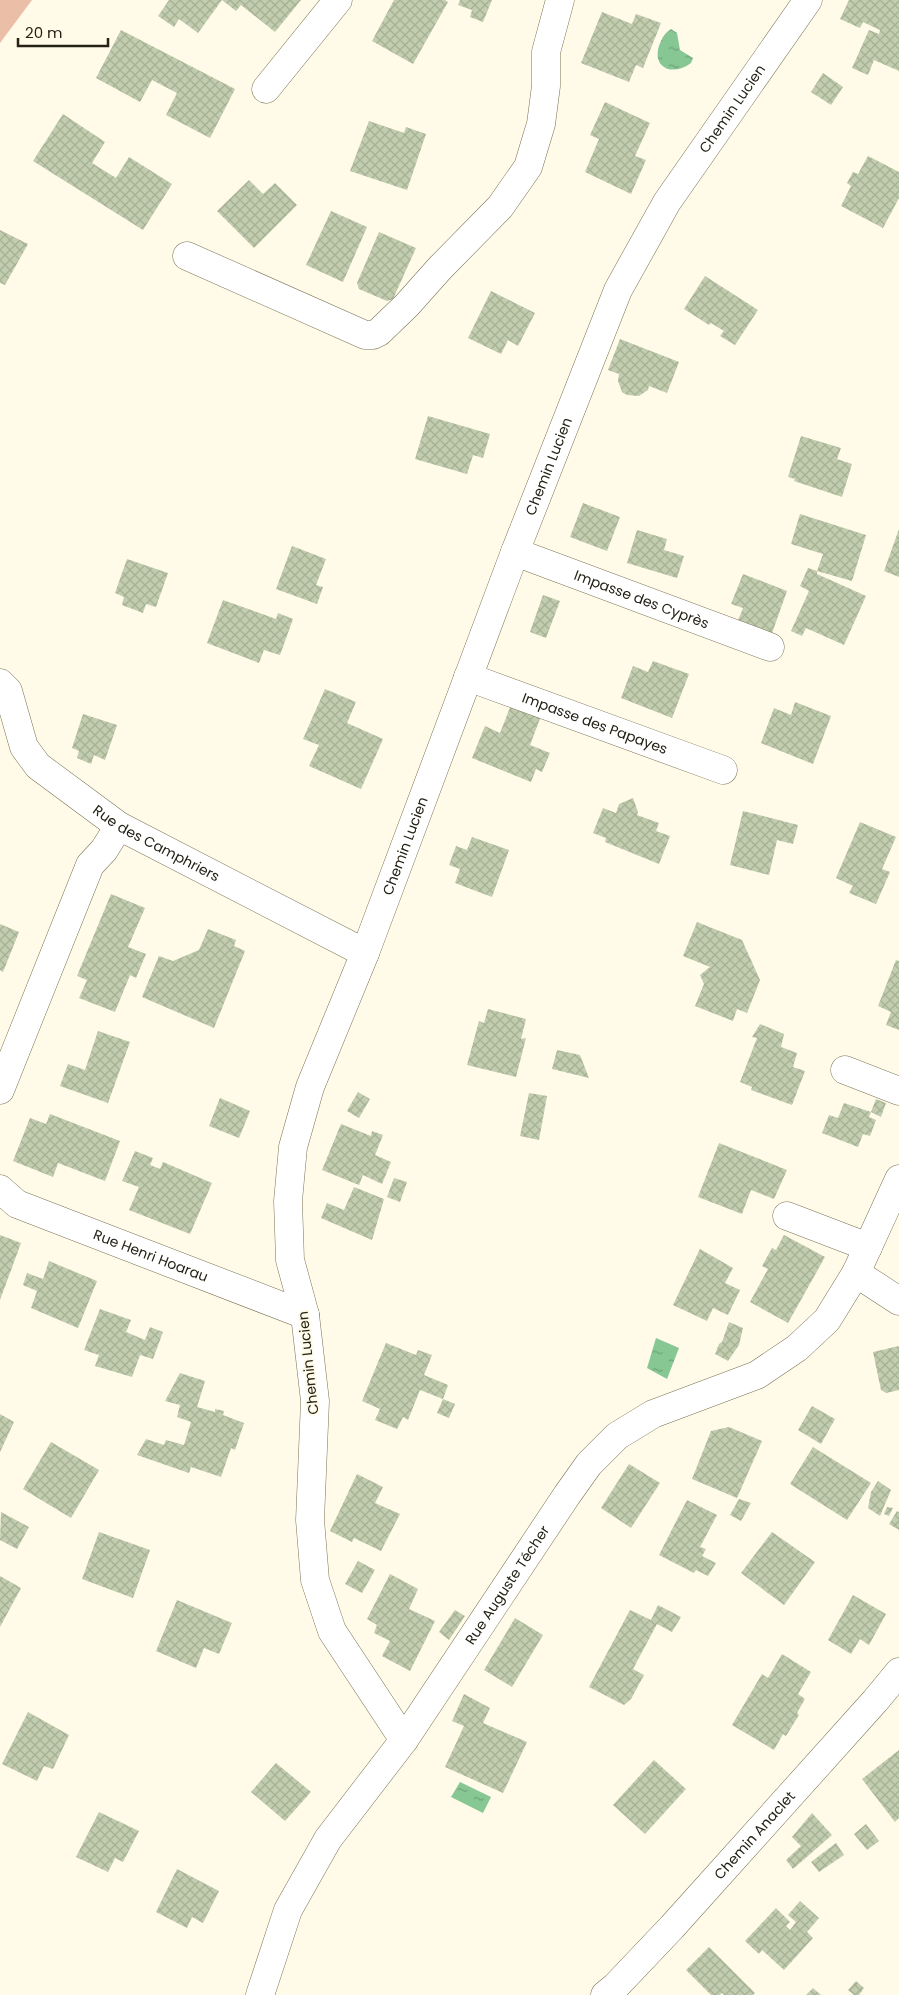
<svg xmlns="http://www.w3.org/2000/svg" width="899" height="1995" font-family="Poppins,sans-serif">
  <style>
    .green { fill: #eabea7 }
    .water { fill: url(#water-ripples) }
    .building { fill: url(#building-cross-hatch) }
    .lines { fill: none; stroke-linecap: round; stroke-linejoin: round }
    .minor-casing { stroke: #797457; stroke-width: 29 }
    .minor { stroke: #fff; stroke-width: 28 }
    .labels { text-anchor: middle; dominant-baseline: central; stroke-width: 4; stroke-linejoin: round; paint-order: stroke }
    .street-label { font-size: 14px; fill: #242216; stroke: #fffbe8 }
  </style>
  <defs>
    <pattern id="water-ripples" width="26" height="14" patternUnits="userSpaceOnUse" patternTransform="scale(1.25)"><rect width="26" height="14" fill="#87c794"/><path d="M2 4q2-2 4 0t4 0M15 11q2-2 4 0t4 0" fill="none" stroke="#6ea178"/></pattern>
    <pattern id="building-cross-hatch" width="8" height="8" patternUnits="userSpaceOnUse" patternTransform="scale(1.25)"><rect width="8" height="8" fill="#c1cdae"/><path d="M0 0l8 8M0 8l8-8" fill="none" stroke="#a6b095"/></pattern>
  </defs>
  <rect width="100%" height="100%" fill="#fffbe8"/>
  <!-- green -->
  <path class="green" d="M0 0H32L0 43Z"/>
  <!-- water -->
  <path class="water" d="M671 29 677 33 680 50 693 58 691 63C671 78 649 66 661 41 663 36 666 32 671 29Z
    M656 1338 679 1348 667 1379 647 1368Z
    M460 1782 491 1797 483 1813 451 1797Z"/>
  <!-- building -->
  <path class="building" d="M169 0H222L198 33 179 19 174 27 158 16Z
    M222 0H301L275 32 241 5 236 11Z
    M394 0H445L448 2 413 64 372 41Z
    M460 0H492L483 22 470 17 472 10 458 5Z
    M849 0H899V71L874 60 868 75 852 68 869 30 879 34 880 30 863 22 860 28 840 19Z
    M602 12 632 24 636 14 661 23 643 68 636 65 629 82 581 63Z
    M121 30 235 89 210 138 166 115 177 93 152 80 140 102 96 78Z
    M823 73 843 87 831 105 811 92Z
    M605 102 650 123 635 156 646 160 631 194 585 172 599 139 590 135Z
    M63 114 105 142 92 163 116 178 129 157 172 184 143 230 33 161Z
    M369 121 404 133 406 127 426 134 407 190 350 171Z
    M868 156 899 172V198L883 228 841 206 851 186 847 183 853 172 858 174Z
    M249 180 263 194 275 183 297 205 254 248 217 211Z
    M331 211 367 227 343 282 306 265Z
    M0 230 28 244 5 285 0 283Z
    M379 232 416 248 393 299 387 301 359 289 357 283Z
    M705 276 758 310 735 345 720 336 724 331 711 323 709 325 684 309Z
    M491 291 535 313 518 346 508 340 501 354 468 338Z
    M620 339 679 362 667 393 649 386 648 390 639 396 627 395 622 392 618 381 619 374 608 370Z
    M428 416 490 434 483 458 473 455 467 474 415 459Z
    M801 436 841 448 837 459 852 464 842 497 794 481 795 479 788 477Z
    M583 503 620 517 607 551 570 537Z
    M800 514 866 535 852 581 817 571 823 554 791 544Z
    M899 529V577L884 571Z
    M637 530 667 539 664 550 684 556 677 578 627 563Z
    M292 546 326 559 316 585 323 587 317 604 276 589Z
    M127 559 168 573 156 607 146 604 143 613 122 605 124 597 115 593Z
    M808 568 817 571V574L866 596 844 645 806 628 802 636 791 631 809 591 800 586Z
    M743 574 787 591 771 636 737 623 743 608 731 604Z
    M543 595 560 601 546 638 530 632Z
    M223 600 276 619 278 613 293 619 280 655 264 650 259 663 207 643Z
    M653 661 689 674 672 718 621 698 633 666 648 672Z
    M325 689 356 702 347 723 383 739 361 789 309 766 319 745 303 739Z
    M795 702 831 716 813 764 761 743 774 708 791 715Z
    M511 705 541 716 530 745 550 753 542 772 536 769 531 782 472 758 485 726 500 733Z
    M83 714 117 725 105 760 94 755 91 764 77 758 79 751 72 748Z
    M633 798 638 812 637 815 659 823 656 831 670 836 659 864 605 842 606 838 593 833 603 808 616 813 619 804Z
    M743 811 798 825 793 844 777 840 769 875 730 865Z
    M860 822 896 837 882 869 890 872 876 904 849 893 853 886 836 878Z
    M472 837 509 850 492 897 455 883 460 869 449 865 456 846 467 850Z
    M111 894 145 908 128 947 146 954 136 978 130 975 115 1012 79 998 87 980 77 976Z
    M697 922 742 940 760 980 747 1013 737 1009 733 1021 695 1006 704 984 700 975 710 967 683 956Z
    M0 924 19 932 3 972 0 970Z
    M208 929 236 940 234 946 245 951 214 1028 142 997 159 956 173 961 199 950Z
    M896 960 899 961V1030L886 1025 891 1012 878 1006Z
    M488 1009 526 1019 521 1039 526 1038 516 1077 467 1065 479 1021 484 1023Z
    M760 1024 784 1034 781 1047 797 1053 793 1067 805 1071 792 1105 751 1090 752 1087 740 1082 757 1038 752 1037Z
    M98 1031 130 1042 108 1103 60 1086 68 1064 85 1070Z
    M557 1050 580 1055 589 1078 552 1069Z
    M358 1092 370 1099 359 1118 347 1111Z
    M529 1093 547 1096 539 1140 520 1136Z
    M220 1098 250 1111 239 1138 209 1126Z
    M876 1099 886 1103 881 1117 871 1112Z
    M844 1103 871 1112 869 1117 876 1120 870 1136 863 1134 858 1147 822 1133 829 1115 838 1118Z
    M50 1114 120 1141 105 1181 58 1163 53 1177 13 1161 30 1118 46 1124Z
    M341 1124 371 1136 372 1131 383 1135 375 1155 391 1162 382 1184 363 1175 359 1185 322 1170Z
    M719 1143 787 1170 774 1199 751 1190 742 1214 698 1197Z
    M135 1151 153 1158 150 1165 160 1169 163 1162 212 1183 190 1234 129 1210 139 1187 122 1181Z
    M394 1178 407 1182 400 1202 387 1197Z
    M354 1187 384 1199 372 1240 321 1218 327 1203 344 1210Z
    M0 1235 21 1243 0 1300Z
    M784 1235 825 1257 788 1323 750 1302 768 1269 762 1266 772 1248 776 1250Z
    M700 1249 733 1268 725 1283 740 1290 728 1315 713 1308 707 1321 673 1305Z
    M49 1261 97 1281 78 1328 31 1308 37 1291 23 1285 27 1273 43 1279Z
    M100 1309 131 1320 126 1332 145 1340 150 1327 163 1332 153 1359 140 1355 132 1377 95 1366 99 1355 84 1350Z
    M729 1322 743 1328 739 1345 728 1361 715 1354 719 1344 722 1342Z
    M386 1343 416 1355 418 1350 432 1355 424 1375 448 1385 443 1399 455 1404 449 1418 437 1413 443 1399 420 1390 408 1420 403 1417 397 1429 375 1420 380 1409 362 1401Z
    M899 1346V1390L886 1393 881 1390 873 1352Z
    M180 1373 205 1381 197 1407 215 1412V1409L224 1411 223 1415 244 1423 235 1450 231 1448 221 1477 191 1467 189 1473 137 1455 146 1439 164 1445 166 1440 184 1445 191 1422 177 1417 180 1405 165 1401Z
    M812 1406 835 1419 821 1444 798 1430Z
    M0 1414 14 1422 0 1452Z
    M729 1427 762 1441 737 1498 692 1479 711 1431Z
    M51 1442 99 1470 71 1518 23 1489Z
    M813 1447 871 1483 847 1520 790 1484Z
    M629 1464 660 1483 631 1528 601 1508Z
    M357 1474 383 1487 375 1503 400 1514 381 1551 354 1538 352 1542 330 1531Z
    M878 1481 891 1490 880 1516 868 1508 871 1492Z
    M739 1499 751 1503 741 1521 730 1515Z
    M687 1500 717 1515 700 1547 706 1549 702 1556 716 1563 708 1576 696 1570 694 1573 659 1555Z
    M887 1507 893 1508 889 1516 884 1514Z
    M897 1511 899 1512V1530L889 1524Z
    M1 1512 29 1527 17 1549 0 1540Z
    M99 1532 150 1550 133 1598 82 1579Z
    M772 1532 815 1562 784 1605 741 1573Z
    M358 1561 375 1570 362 1593 345 1584Z
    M390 1574 418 1589 409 1609 435 1621 410 1671 382 1656 390 1641 374 1633 377 1625 367 1619Z
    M0 1576 21 1588 0 1627Z
    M853 1595 886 1614 869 1645 860 1639 851 1654 828 1640Z
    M177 1600 232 1623 219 1654 204 1648 196 1668 156 1651Z
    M658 1605 681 1617 672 1632 657 1624 633 1669 644 1675 631 1699 624 1705 589 1687 630 1610 651 1620Z
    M455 1610 465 1616 449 1640 439 1632Z
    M515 1618 543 1635 512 1687 484 1670Z
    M782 1654 811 1672 798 1694 805 1699 797 1713 799 1715 786 1736 783 1734 774 1750 732 1725 762 1674 768 1678Z
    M464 1694 490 1708 483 1723 527 1742 503 1793 445 1767 464 1726 452 1721Z
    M28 1712 69 1735 53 1769 44 1766 37 1781 2 1764Z
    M899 1750V1818L895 1822 862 1779Z
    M654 1760 686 1789 645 1834 613 1805Z
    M276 1763 311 1792 285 1821 251 1792Z
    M99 1812 139 1831 123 1862 115 1858 108 1872 76 1857Z
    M812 1813 832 1835 793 1869 786 1860 801 1846 792 1837Z
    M866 1824 879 1841 867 1850 854 1834Z
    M836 1843 844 1855 819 1872 811 1862Z
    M177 1869 219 1891 203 1923 192 1917 187 1928 156 1912Z
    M800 1901 819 1918 807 1932 813 1938 784 1970 762 1950 759 1954 745 1941 776 1908 790 1922 786 1926 790 1930 796 1922 788 1915Z
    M709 1947 755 1993 753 1995H724L722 1993 720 1995H711L686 1970Z
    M856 1981 864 1988 859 1995H854L848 1990Z
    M813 1988 821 1995H806Z"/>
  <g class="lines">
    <defs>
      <g id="minor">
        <path d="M266 89 338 0"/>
        <path d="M187 256 365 335H373L379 332 407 305 440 268 500 207 528 167 541 124 546 86V52L560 0"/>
        <path id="s1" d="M515 552 770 647"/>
        <path id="s2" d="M468 677 723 770"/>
        <path id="s3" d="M0 683 8 691 24 747 38 766 119 826 365 953"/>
        <path d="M845 1070 899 1091"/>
        <path d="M0 1090 90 865 104 850 119 826"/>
        <path id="s4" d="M0 1189 17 1204 305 1315"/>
        <path d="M787 1216 868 1247"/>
        <path d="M856 1273 899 1301"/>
        <path id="s5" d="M404 1740 332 1631 315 1580 310 1520 315 1401 305 1315 290 1260 288 1201 293 1147 310 1087 365 953 515 552 618 290 667 202 808 0"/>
        <path id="s6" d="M260 1995 288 1910 328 1839 404 1740 567 1495 589 1464 617 1436 653 1414 757 1375 797 1348 827 1320 856 1273 899 1179"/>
        <path id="s7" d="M605 1995 616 1986 672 1927 875 1701 899 1672"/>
      </g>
    </defs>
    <!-- minor casing -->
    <use href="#minor" class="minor-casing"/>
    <!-- minor -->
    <use href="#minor" class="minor"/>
  </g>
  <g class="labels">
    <!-- street labels -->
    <g class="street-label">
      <text stroke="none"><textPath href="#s5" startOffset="1752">Chemin Lucien</textPath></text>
      <text stroke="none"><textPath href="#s5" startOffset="1348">Chemin Lucien</textPath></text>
      <text stroke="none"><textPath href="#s1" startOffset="135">Impasse des Cyprès</textPath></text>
      <text stroke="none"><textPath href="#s2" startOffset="135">Impasse des Papayes</textPath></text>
      <text stroke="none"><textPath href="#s3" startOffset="235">Rue des Camphriers</textPath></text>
      <text stroke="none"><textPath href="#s5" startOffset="942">Chemin Lucien</textPath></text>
      <text stroke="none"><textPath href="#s4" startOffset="166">Rue Henri Hoarau</textPath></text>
      <text transform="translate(308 1363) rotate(-96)">Chemin Lucien</text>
      <text stroke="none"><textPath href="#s6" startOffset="482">Rue Auguste Técher</textPath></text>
      <text stroke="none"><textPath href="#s7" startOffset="219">Chemin Anaclet</textPath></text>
    </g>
  </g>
  <!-- scale -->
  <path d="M18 38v8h90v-8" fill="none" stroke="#242216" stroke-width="2.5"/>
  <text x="25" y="38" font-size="15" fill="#242216" stroke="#fffbe8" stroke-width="4" paint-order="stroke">20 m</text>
</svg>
